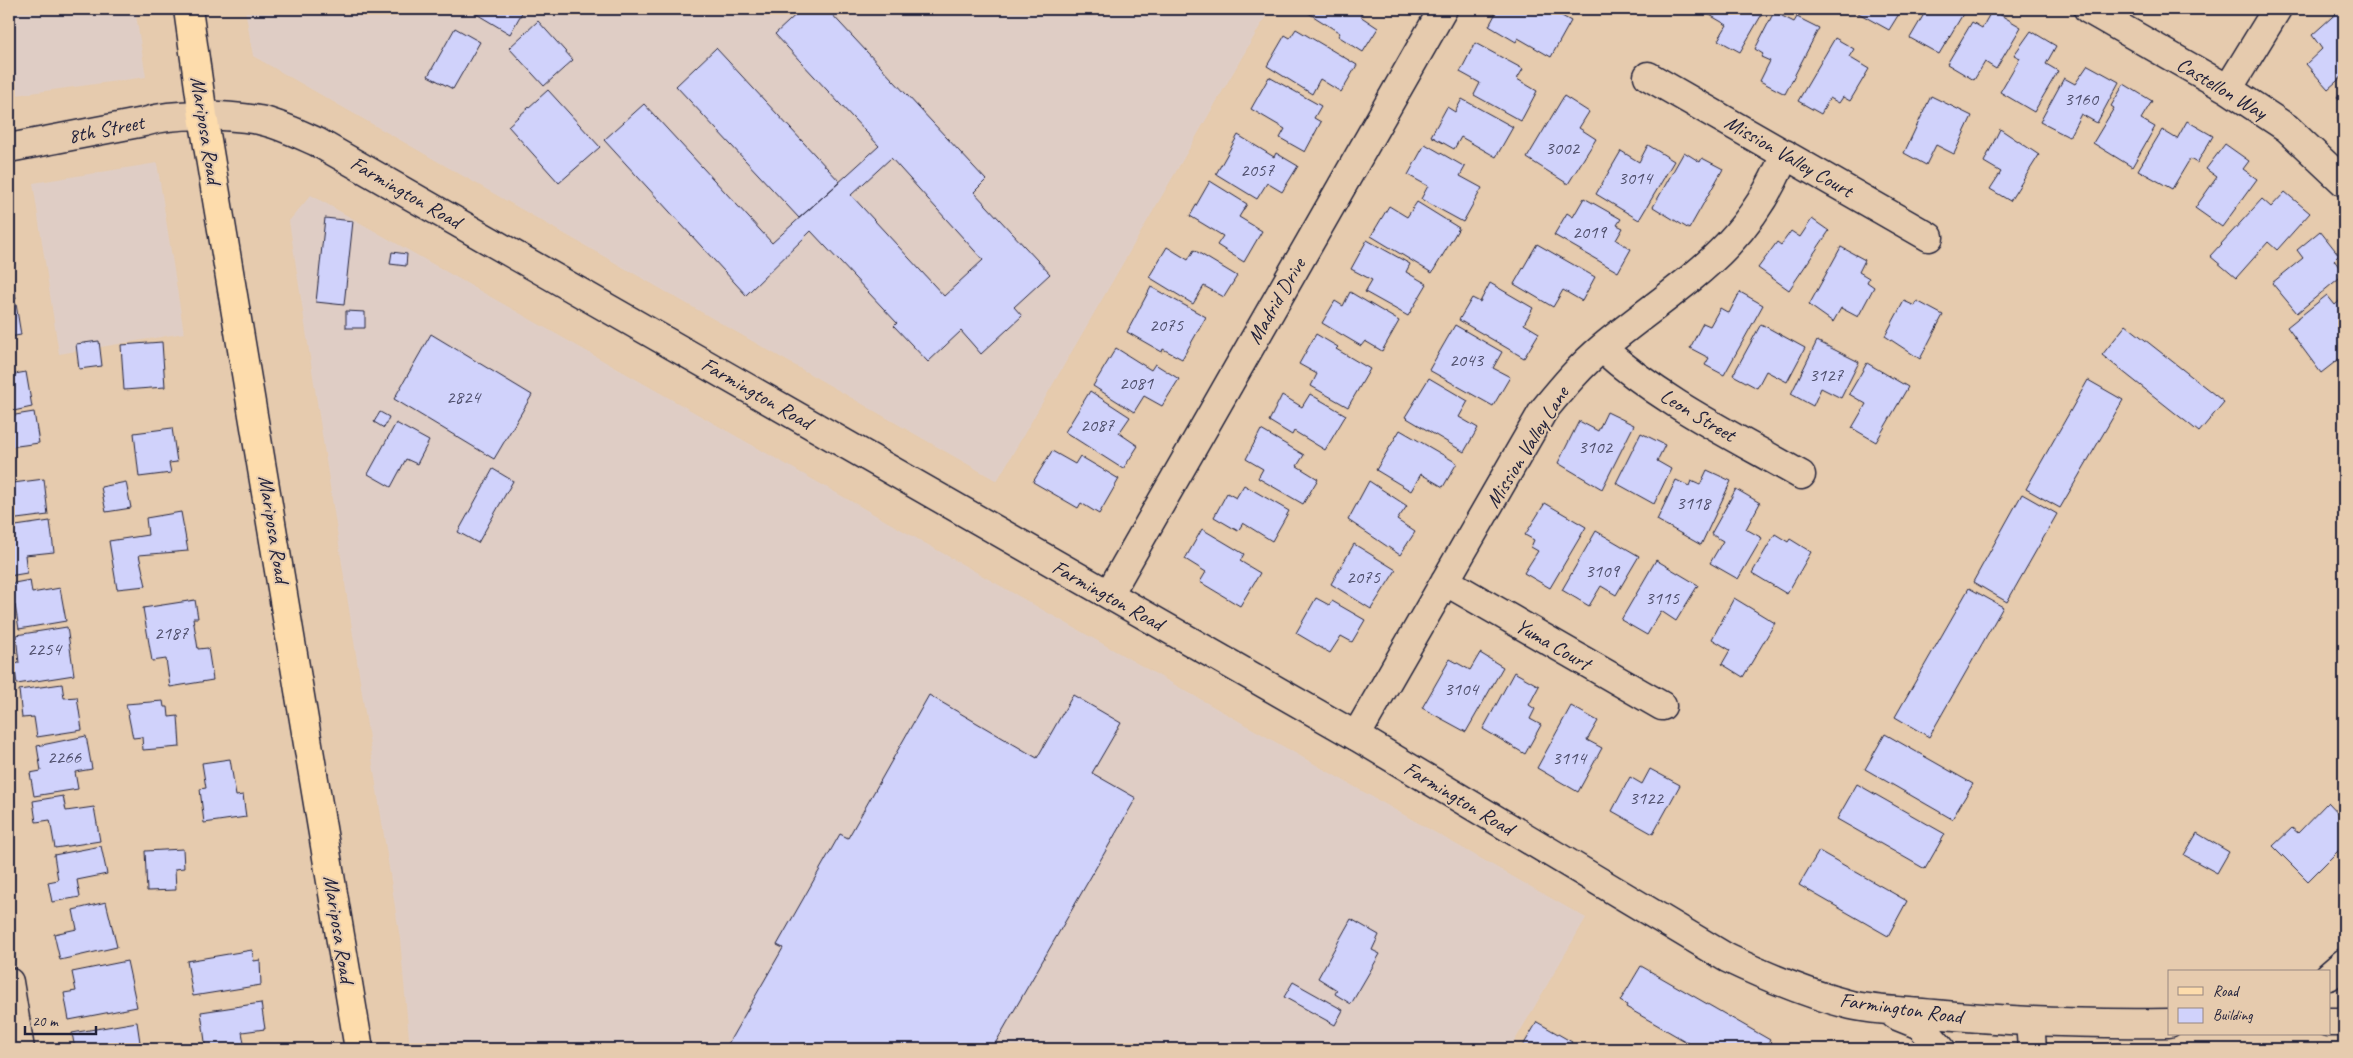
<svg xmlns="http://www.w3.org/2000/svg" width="2353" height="1058" font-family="Caveat,sans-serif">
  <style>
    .built { fill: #dfcdc5 }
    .building { fill: #d0d2fb; stroke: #22223b; fill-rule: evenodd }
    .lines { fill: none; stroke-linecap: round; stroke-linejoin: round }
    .street-casing { stroke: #22223b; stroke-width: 31 }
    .secondary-casing { stroke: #22223b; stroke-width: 31 }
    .primary-casing { stroke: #22223b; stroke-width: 31 }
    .street { stroke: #e6cbae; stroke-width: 28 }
    .secondary { stroke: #e6cbae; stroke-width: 28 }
    .primary { stroke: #fddcac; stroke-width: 28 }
    .labels { text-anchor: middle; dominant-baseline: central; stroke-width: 4; stroke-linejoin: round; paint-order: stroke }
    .number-label { font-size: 19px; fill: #4e4e6b }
    .street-label { font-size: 21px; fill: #22223b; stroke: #e6cbae }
  </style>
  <rect width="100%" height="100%" fill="#e6cbae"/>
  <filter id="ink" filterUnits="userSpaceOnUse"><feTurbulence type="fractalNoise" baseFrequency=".02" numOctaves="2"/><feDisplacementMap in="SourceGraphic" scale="10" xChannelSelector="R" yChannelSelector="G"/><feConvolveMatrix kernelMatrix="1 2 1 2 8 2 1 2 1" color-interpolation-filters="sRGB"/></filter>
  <g filter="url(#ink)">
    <!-- built -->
    <path class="built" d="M9 9H135L146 77 9 96Z
      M245 9H1270L997 481 253 56Z
      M157 163 184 333 59 354 33 183Z
      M311 195 1586 918 1510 1049H410L400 939 289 221Z"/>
    <!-- building -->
    <path class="building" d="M468 9H524L510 34Z
      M802 9H827L986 180 974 192 1050 274 1014 307 1022 316 981 354 961 331 928 362 894 326 897 323 811 231 746 295 604 140 644 104 772 243 879 146 775 34ZM891 158 983 260 944 296 851 195Z
      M1302 9H1365L1360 16 1378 28 1363 52 1338 36 1340 33Z
      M1498 9H1521L1528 13 1531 9H1549L1571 21 1551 57 1518 38 1516 42 1489 26Z
      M1710 9H1765L1740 52 1718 40 1727 25 1708 14Z
      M1851 9H1902L1889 30Z
      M1927 9H1966L1939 54 1910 38Z
      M2341 9H2344V75L2328 89 2306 64 2322 49 2312 35Z
      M1992 10 2021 27 1996 69 1985 62 1974 80 1947 64 1972 22 1982 28Z
      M1774 12 1794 22 1797 17 1819 28 1785 94 1760 81 1770 61 1761 57 1763 54 1755 49Z
      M538 21 573 60 544 86 509 48Z
      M455 28 480 42 453 89 428 76Z
      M1296 29 1357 65 1341 92 1320 79 1312 94 1267 66 1285 35 1290 38Z
      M2031 31 2056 46 2046 64 2058 71 2034 112 2000 92 2020 58 2014 55Z
      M1835 38 1854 49 1849 57 1869 69 1850 101 1843 97 1839 103 1830 98 1821 114 1798 101Z
      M1475 43 1523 69 1517 79 1537 91 1521 121 1474 95 1480 83 1460 72Z
      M716 48 840 182 799 218 676 86Z
      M2088 65 2119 82 2097 123 2081 114 2069 137 2040 122 2064 78 2075 84Z
      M1269 77 1321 106 1314 118 1321 122 1305 152 1280 138 1285 129 1251 109Z
      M2124 84 2152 101 2141 119 2155 127 2132 167 2093 143 2114 108 2111 106Z
      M2344 89V103L2337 97Z
      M548 90 600 147 559 183 508 126Z
      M1564 96 1589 112 1579 128 1596 139 1568 184 1527 158Z
      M1931 96 1972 116 1954 154 1936 145 1926 165 1904 153Z
      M1462 99 1513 127 1496 157 1461 137 1454 149 1431 136 1447 107 1455 112Z
      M2187 121 2213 136 2197 163 2190 159 2172 189 2138 170 2162 130 2177 139Z
      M2000 129 2039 155 2010 201 1990 189 2001 172 1984 162Z
      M1238 135 1274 157 1276 153 1298 166 1282 192 1267 183 1257 199 1216 174Z
      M1425 144 1465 167 1460 176 1482 188 1463 222 1421 199 1428 186 1408 175Z
      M2225 144 2249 161 2243 169 2257 179 2222 227 2195 208 2217 177 2206 169Z
      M1648 145 1674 161 1639 220 1596 194 1621 151 1639 162Z
      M1684 152 1700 162 1702 158 1723 169 1689 229 1653 207Z
      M1210 181 1247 204 1239 217 1262 231 1244 262 1217 245 1223 236 1190 216Z
      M2285 192 2310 213 2277 250 2268 242 2236 278 2210 256 2262 199 2271 207Z
      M1584 198 1621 219 1617 225 1623 228 1616 240 1631 249 1618 272 1554 235 1567 213 1573 217Z
      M1417 202 1459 228 1432 273 1371 236 1389 206 1407 217Z
      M325 218 353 221 344 305 316 302Z
      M1812 219 1829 231 1789 290 1758 268 1777 242 1781 245 1791 231 1800 237Z
      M2320 231 2339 255 2334 260 2344 274 2297 313 2272 283 2303 258 2297 250Z
      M1367 240 1410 264 1406 272 1427 284 1408 316 1365 292 1372 280 1351 269Z
      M1537 244 1595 277 1582 301 1563 290 1553 307 1514 284Z
      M1167 247 1188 260 1194 250 1237 276 1224 297 1204 286 1193 304 1149 277Z
      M1841 247 1865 260 1859 272 1869 278 1867 282 1874 287 1858 317 1841 308 1833 322 1809 305Z
      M9 250 16 299 9 300Z
      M392 252 407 254 406 266 390 264Z
      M1490 283 1533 308 1524 324 1539 333 1524 358 1459 320 1472 298 1480 302Z
      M1151 287 1206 317 1182 359 1163 349 1162 352 1127 332Z
      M1350 292 1399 321 1382 351 1365 341 1361 346 1322 323 1335 301 1343 306Z
      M1740 292 1763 305 1724 375 1705 365 1709 358 1690 348 1703 323 1710 326 1720 308 1729 313Z
      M2327 295 2335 305 2344 297V340L2341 343 2344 347V355L2321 373 2287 327Z
      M1904 301 1915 306 1917 301 1943 315 1920 359 1885 336Z
      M16 304 21 335 9 337V305Z
      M346 311 365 312V328H346Z
      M1761 324 1805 348 1787 382 1766 371 1757 388 1733 375Z
      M1455 325 1502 352 1493 368 1510 377 1493 406 1429 370Z
      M2126 325 2224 402 2199 432 2102 355Z
      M431 334 532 395 494 459 394 399Z
      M1316 334 1338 347 1336 349 1370 369 1348 407 1311 386 1317 374 1299 364Z
      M99 341 102 366 79 369 76 344Z
      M1817 341 1859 362 1841 398 1821 388 1813 406 1791 394Z
      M162 342 165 387 124 390 121 345Z
      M1116 348 1151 370 1155 364 1179 379 1162 406 1144 396 1134 412 1093 386Z
      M1867 363 1908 387 1876 442 1852 428 1866 404 1849 394Z
      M26 372 32 407 9 412V375Z
      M1429 378 1468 401 1459 417 1478 428 1464 452 1405 417Z
      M2088 380 2123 400 2060 508 2026 489Z
      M1090 391 1130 417 1119 433 1138 446 1123 469 1065 432Z
      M1310 394 1346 415 1325 450 1294 431 1292 435 1269 421 1282 395 1302 407Z
      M34 412 39 443 10 447 12 464H9V416Z
      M380 412 389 417 384 428 374 422Z
      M1607 412 1634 425 1602 489 1558 463 1579 421 1598 431Z
      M396 423 429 441 417 464 406 459 391 487 368 474Z
      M172 428 177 462 169 463 171 473 139 477 134 433Z
      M1261 430 1304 455 1297 466 1318 479 1303 504 1258 478 1263 469 1246 459Z
      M1400 430 1457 463 1443 487 1421 474 1411 491 1376 470Z
      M1641 433 1665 445 1657 461 1671 469 1654 504 1616 483Z
      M1052 451 1075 464 1080 456 1119 479 1099 514 1081 503 1078 508 1033 482Z
      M493 469 513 481 478 543 458 532Z
      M1707 470 1731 481 1701 545 1657 520 1676 480 1689 486 1691 481 1700 485Z
      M12 471 13 483 44 479 48 515 9 520V472Z
      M1369 481 1407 506 1397 520 1415 532 1400 555 1348 520Z
      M126 482 131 508 106 512 101 487Z
      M1244 485 1289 511 1272 541 1243 523 1238 531 1214 517 1227 493 1236 498Z
      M1736 489 1760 503 1746 529 1762 538 1738 579 1710 563 1723 541 1711 534Z
      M2022 494 2057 514 2007 602 1973 582Z
      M1545 503 1586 527 1550 588 1524 573 1538 551 1531 547 1534 540 1525 535Z
      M181 512 188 551 139 555 146 586 117 589 109 541 148 535 146 518Z
      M50 521 54 552 25 555 27 573 9 576V527Z
      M1202 529 1244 554 1240 561 1260 573 1240 606 1200 582 1206 572 1185 559Z
      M1596 531 1639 556 1616 595 1601 586 1589 606 1562 590Z
      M1775 534 1788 542 1790 539 1811 552 1787 594 1752 573Z
      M1354 544 1396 570 1371 609 1331 584Z
      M1656 560 1698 585 1676 621 1661 611 1647 635 1621 620Z
      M30 580 32 593 60 588 66 621 19 629 15 605 9 606V584Z
      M1969 588 2003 607 1929 737 1895 717Z
      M1316 598 1329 605 1332 601 1365 620 1352 642 1341 636 1330 653 1296 633Z
      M1734 598 1775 623 1743 677 1722 664 1730 650 1712 639Z
      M195 600 198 618H193L198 649 208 648 213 680 170 687 166 659 152 661 143 608Z
      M67 627 74 675 17 684 14 664 19 663 16 635Z
      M1480 653 1503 667 1466 732 1422 708 1450 659 1470 670Z
      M1514 672 1539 686 1529 705 1535 709 1530 719 1541 725 1525 754 1483 729Z
      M62 684 64 698 77 697 82 730 37 737 34 717 22 718 19 690Z
      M929 695 1037 758 1073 695 1121 723 1092 773 1136 798 992 1049H725L783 948 777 945 840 834 848 838Z
      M163 701 164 707H168L169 717 178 716 180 747 143 750 142 737 133 738 126 704Z
      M1571 706 1598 721 1587 740 1602 748 1578 792 1537 768Z
      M1885 734 1973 784 1952 819 1865 769Z
      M86 736 92 769 75 772 78 789 34 796 30 773 41 771 37 746Z
      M230 759 236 796 243 795 246 817 204 823 200 789 206 788 202 763Z
      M1650 769 1680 785 1653 834 1612 811 1630 777 1642 784Z
      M1857 784 1945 834 1925 869 1837 819Z
      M63 796 66 811 94 807 100 841 55 848 50 820 36 822 33 801Z
      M2328 802 2344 819V853L2340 849 2308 881 2273 846 2292 828 2298 833Z
      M2197 833 2229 852 2217 873 2184 855Z
      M101 846 107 874 77 880 80 897 52 902 48 882 58 880 54 855Z
      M183 849 184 868 175 869 176 890 147 891 145 851Z
      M1819 851 1907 901 1888 936 1799 885Z
      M106 902 117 947 60 960 54 934 77 929 73 910Z
      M1351 919 1379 935 1372 950 1380 954 1351 1004 1335 994 1337 990 1318 978Z
      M252 950 254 961 260 960 261 985 193 996 187 961Z
      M127 961 137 1007 69 1020 64 993 76 991 72 972Z
      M1641 966 1770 1040 1765 1049H1699L1626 1007 1627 1005 1620 1001Z
      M1293 982 1343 1010 1335 1025 1284 997Z
      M261 1003 265 1029 242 1032 245 1049H206L201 1012Z
      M137 1022 141 1049H75L72 1033Z
      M1537 1022 1572 1042 1568 1049H1521Z"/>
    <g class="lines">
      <defs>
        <path id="street" d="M2088 9 2228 89 2287 128 2344 182
          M1648 76 1929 237
          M2228 89 2277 9
          M1602 348C1660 401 1733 436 1801 475
          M1445 581 1662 706
          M1109 594 1443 9
          M1356 736 1543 411C1562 388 1580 366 1603 347 1679 284 1746 252 1785 154
          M2329 976 2344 963
          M9 982 20 1049
          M2030 1022 2032 1049"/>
        <path id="secondary" d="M9 148 144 122C177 112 226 115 259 120 279 124 299 134 317 142L1356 736 1727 958C1767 977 1807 994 1851 1005 1877 1011 1907 1011 1934 1014 2012 1022 2090 1024 2169 1023
          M1895 1015 1920 1025 1941 1049
          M2329 1022H2344"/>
        <path id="primary" d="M188 9 203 116 359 1049"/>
      </defs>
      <!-- street casing -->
      <use href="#street" class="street-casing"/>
      <!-- secondary casing -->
      <use href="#secondary" class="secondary-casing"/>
      <!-- primary casing -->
      <use href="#primary" class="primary-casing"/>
      <!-- street -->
      <use href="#street" class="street"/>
      <!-- secondary -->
      <use href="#secondary" class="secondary"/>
      <!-- primary -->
      <use href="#primary" class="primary"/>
    </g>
  </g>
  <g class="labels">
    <!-- number labels -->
    <g class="number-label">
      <text x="2081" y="99">3160</text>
      <text x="1562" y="148">3002</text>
      <text x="1257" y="170">2057</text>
      <text x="1635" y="178">3014</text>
      <text x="1589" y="232">2019</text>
      <text x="1166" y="325">2075</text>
      <text x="1466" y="360">2043</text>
      <text x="1826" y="375">3127</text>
      <text x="1136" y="383">2081</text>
      <text x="463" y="397">2824</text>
      <text x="1097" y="425">2087</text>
      <text x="1595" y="447">3102</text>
      <text x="1693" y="503">3118</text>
      <text x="1602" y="571">3109</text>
      <text x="1363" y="577">2075</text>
      <text x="1662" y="598">3115</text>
      <text x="171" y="633">2187</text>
      <text x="44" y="649">2254</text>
      <text x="1461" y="689">3104</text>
      <text x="64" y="757">2266</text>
      <text x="1569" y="758">3114</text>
      <text x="1646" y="798">3122</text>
    </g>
    <!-- street labels -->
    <g class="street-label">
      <text transform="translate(2222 88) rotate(31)">Castellon Way</text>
      <text transform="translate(106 129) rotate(-11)">8th Street</text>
      <text transform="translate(206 130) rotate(81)">Mariposa Road</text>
      <text transform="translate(1789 156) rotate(30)">Mission Valley Court</text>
      <text transform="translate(406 192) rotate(30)">Farmington Road</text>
      <text transform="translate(1276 301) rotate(-60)">Madrid Drive</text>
      <text transform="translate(757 393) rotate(30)">Farmington Road</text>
      <text transform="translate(1698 415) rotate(31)">Leon Street</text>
      <text transform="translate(1527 447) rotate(-58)">Mission Valley Lane</text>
      <text transform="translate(274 529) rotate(81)">Mariposa Road</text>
      <text transform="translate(1108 595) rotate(29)">Farmington Road</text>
      <text transform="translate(1553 644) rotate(30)">Yuma Court</text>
      <text transform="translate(1459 798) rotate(31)">Farmington Road</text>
      <text transform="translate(339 929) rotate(81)">Mariposa Road</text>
      <text transform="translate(1901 1008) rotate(8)">Farmington Road</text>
    </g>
  </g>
  <!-- margin -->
  <rect width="2353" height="1058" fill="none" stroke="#e6cbae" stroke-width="30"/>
  <rect x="15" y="15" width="2323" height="1028" fill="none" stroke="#22223b" stroke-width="2" filter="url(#ink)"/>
  <!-- legend -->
  <rect x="2168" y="970" width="162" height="65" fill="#e6cbae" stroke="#988780"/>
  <rect x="2178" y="987" width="25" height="8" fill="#fddcac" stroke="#988780"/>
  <text x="2213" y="996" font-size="15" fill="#22223b">Road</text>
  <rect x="2178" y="1008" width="25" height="15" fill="#d0d2fb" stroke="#988780"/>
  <text x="2213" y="1020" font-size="15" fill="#22223b">Building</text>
  <!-- scale -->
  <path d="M25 1026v8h71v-8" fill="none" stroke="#22223b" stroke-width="2.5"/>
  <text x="32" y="1026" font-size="15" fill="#22223b" stroke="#e6cbae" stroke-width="4" paint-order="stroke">20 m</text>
</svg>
